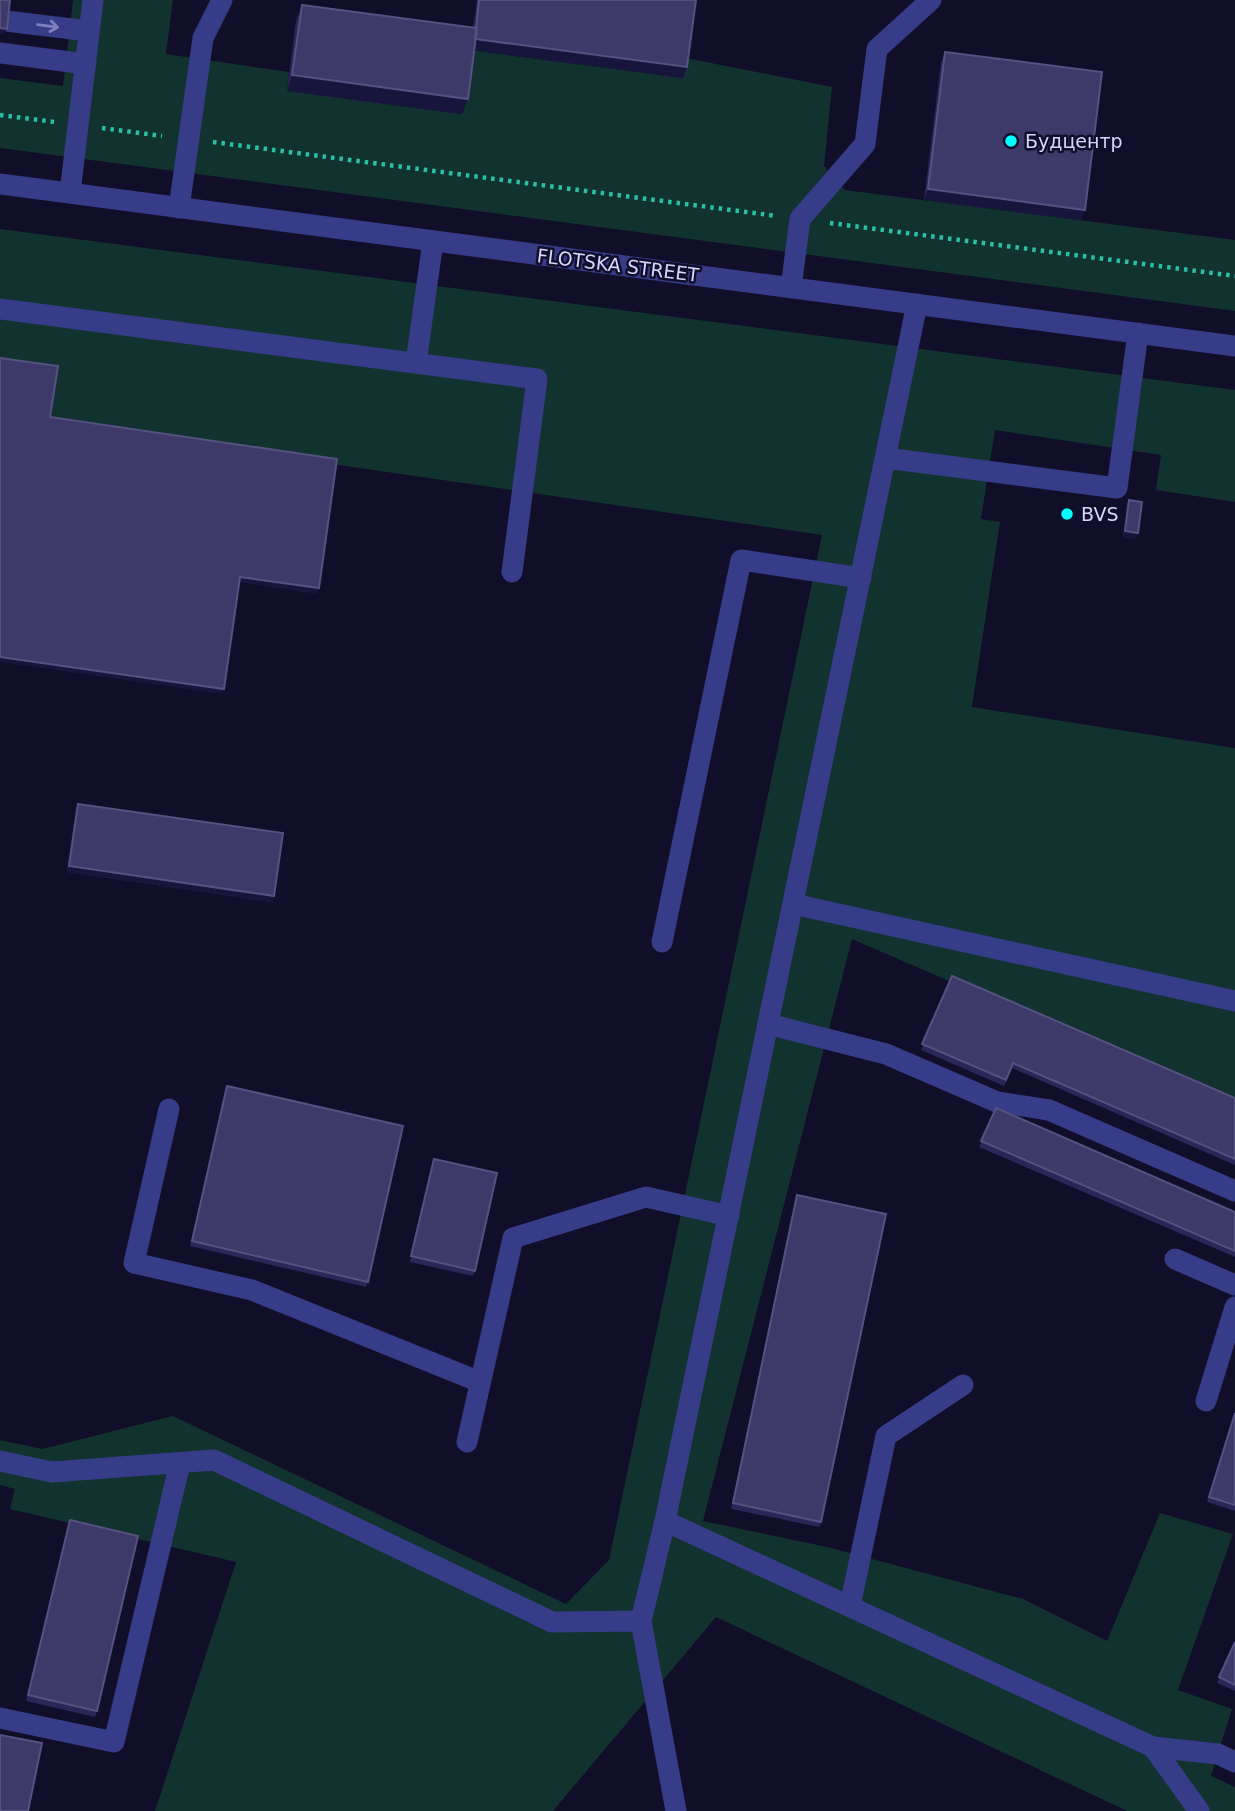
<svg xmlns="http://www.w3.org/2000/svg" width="1235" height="1811" font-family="'DejaVu Sans',sans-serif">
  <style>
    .green { fill: #11322e }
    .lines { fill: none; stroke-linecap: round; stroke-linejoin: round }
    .path { stroke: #29c0a7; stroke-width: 4.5; stroke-dasharray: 3.5 5; stroke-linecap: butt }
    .minor { stroke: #373c89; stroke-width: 21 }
    .wall { fill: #2b2657 }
    .shaded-wall { fill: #18153c }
    .building { fill: #3d3969; stroke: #555180; stroke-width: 2 }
    .oneway { stroke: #7f81be }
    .poi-dot { fill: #01ffff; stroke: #100e28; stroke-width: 2.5 }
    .labels { text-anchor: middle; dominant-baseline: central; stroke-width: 5; stroke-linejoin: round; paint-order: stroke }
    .poi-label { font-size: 19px; fill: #d6d5ff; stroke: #100e28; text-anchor: start }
    .street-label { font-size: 19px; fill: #d6d5ff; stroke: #100e28 }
  </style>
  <rect width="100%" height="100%" fill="#100e28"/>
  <!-- green -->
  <path class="green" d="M73 0H173L166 54 289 72 287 91 462 114 471 50 683 78 686 58 832 87 824 166 845 190 1235 240V311L0 148V78L63 86Z
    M0 229 1235 390V502L1156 490 1161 455 995 430 981 519 1000 522 972 707 1235 748V1105L852 939 703 1521 827 1547 1023 1599 1107 1641 1160 1513 1233 1534 1178 1690 1232 1709 1211 1776 1235 1787V1811H1127L716 1617 553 1811H155L236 1562 10 1509 15 1489 0 1485V1440L42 1449 173 1416 566 1604 609 1560 822 535 48 423 0 364Z"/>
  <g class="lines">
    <!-- path -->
    <path class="path" d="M0 115 55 122
      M102 128 162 136
      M213 142 777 216
      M830 223 1235 276"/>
    <!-- minor -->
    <path class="minor" d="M6 21 89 31
      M0 53 86 64
      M0 184 1235 346
      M70 193 93 0
      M179 208 203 38 222 0
      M791 288 800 219 865 144 877 49 931 0
      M0 309 537 379 512 572
      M416 363 433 241
      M886 458 1117 488 1138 333
      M793 904 1235 1001
      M662 942 741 560 861 578
      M768 1024 886 1054 997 1102 1049 1110 1235 1191
      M169 1109 134 1263 252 1290 480 1382
      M1175 1259 1235 1285
      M1206 1401 1235 1307
      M467 1442 513 1238 646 1197 729 1216
      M0 1461 52 1472 214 1460 552 1622 641 1621
      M665 1521 1153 1747 1218 1754 1235 1762
      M850 1606 886 1436 963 1385
      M0 1718 114 1742 180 1463
      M1153 1747 1199 1811
      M676 1811 641 1621 665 1521 917 304"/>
  </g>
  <!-- wall -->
  <path class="wall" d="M477 0H696L687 67 683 78 474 50 462 114 287 91 296 21 302 5 473 28Z
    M945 52 1085 210 1081 220 924 200 941 63Z
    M1129 500 1138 533 1136 539 1123 537 1127 506Z
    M78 804 274 896 272 902 67 872 76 809Z
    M952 976 1235 1098V1165L1012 1068 1004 1086 921 1050Z
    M227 1086 368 1282 366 1287 190 1246Z
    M996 1108 1235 1212V1257L979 1147Z
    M434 1159 475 1271 473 1276 410 1262Z
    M797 1195 821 1522 819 1527 731 1509Z
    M1235 1412V1511L1207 1502Z
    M70 1520 97 1711 95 1717 26 1701Z
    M1235 1642V1691L1217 1683Z"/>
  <!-- shaded-wall -->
  <path class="shaded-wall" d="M0 28 7 29 5 34H0Z
    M474 39 687 67 683 78 471 50Z
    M292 75 468 99 462 114 287 91Z
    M928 189 1085 210 1081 220 924 200Z
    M1125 531 1138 533 1136 539 1123 537Z
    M240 577 319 588 317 594 238 582Z
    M0 657 224 689 222 694 0 662Z
    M69 866 274 896 272 902 67 872Z"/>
  <!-- building -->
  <path class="building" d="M0 0H10L7 29 0 28Z
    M479 0H696L687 67 475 39Z
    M302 5 477 28 468 99 292 75Z
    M945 52 1102 72 1085 210 928 189Z
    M0 358 58 366 50 417 337 459 319 588 240 577 224 689 0 657Z
    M1129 500 1142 502 1138 533 1125 531Z
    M78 804 283 833 274 896 69 866Z
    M952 976 1235 1098V1159L1013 1063 1006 1080 922 1044Z
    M227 1086 403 1126 368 1282 192 1241Z
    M996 1108 1235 1212V1251L981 1141Z
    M434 1159 497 1173 475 1271 411 1256Z
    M797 1195 886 1214 821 1522 733 1503Z
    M1235 1413V1505L1209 1497Z
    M70 1520 138 1536 97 1711 28 1695Z
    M1235 1642V1685L1219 1677Z
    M0 1735 42 1743 28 1811H0Z"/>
  <!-- one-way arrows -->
  <defs><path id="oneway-shaft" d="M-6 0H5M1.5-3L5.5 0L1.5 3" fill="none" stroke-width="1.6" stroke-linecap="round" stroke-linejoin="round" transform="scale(1.75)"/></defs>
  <use class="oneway" href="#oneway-shaft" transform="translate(48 26) rotate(7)"/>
  <!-- markers -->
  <g class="poi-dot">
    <circle cx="1011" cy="141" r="7"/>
    <circle cx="1067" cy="514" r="7"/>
  </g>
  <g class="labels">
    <!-- poi labels -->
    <g class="poi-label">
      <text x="1025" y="141">Будцентр</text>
      <text x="1081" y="514">BVS</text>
    </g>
    <!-- street labels -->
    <g class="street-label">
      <text transform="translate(618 265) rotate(7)">FLOTSKA STREET</text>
    </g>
  </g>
</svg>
